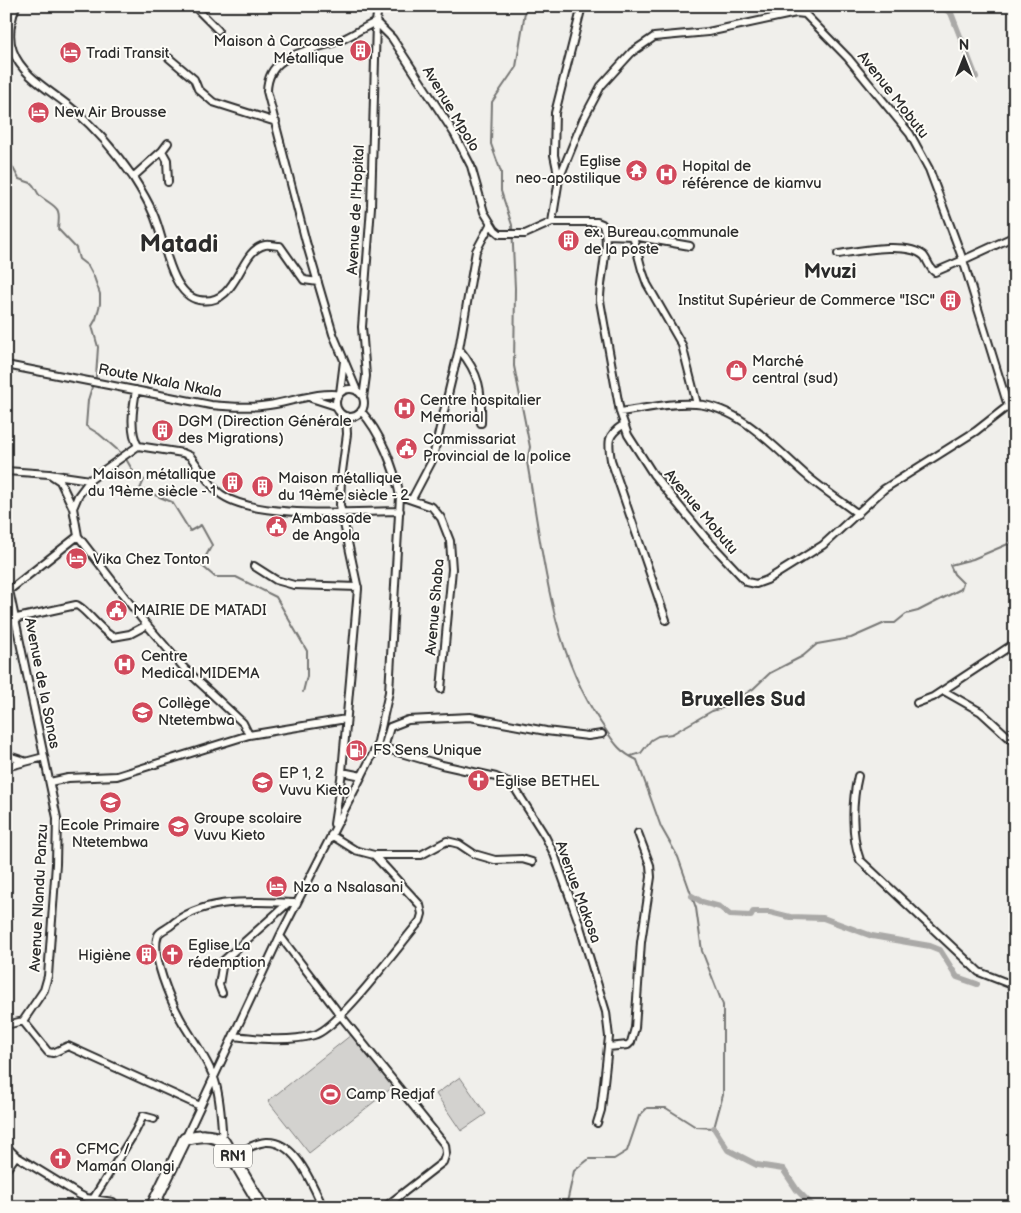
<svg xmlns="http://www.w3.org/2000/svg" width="1021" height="1213" font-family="'Balsamiq Sans',sans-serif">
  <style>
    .green { fill: #d3d2cf; stroke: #7f7e7d }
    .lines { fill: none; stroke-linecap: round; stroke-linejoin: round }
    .stream { stroke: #777775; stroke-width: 2 }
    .canal { stroke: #aaa9a7; stroke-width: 6 }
    .street-casing { stroke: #2b2b2b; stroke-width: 10 }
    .highway-casing { stroke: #2b2b2b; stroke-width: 15 }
    .street { stroke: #fdfcf7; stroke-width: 6 }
    .highway { stroke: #fdfcf7; stroke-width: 11 }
    .labels { text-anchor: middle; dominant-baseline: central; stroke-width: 4; stroke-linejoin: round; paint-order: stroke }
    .shield { fill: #fdfcf7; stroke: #6a6a68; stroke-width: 1 }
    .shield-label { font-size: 14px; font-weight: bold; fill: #2b2b2b }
    .poi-label { font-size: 15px; fill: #2b2b2b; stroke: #fdfcf7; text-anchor: start }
    .street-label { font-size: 15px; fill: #2b2b2b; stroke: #fdfcf7 }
    .district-label { font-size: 20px; font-weight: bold; fill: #2b2b2b; stroke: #fdfcf7 }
    .town-label { font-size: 25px; font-weight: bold; fill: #2b2b2b; stroke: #fdfcf7 }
  </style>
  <rect width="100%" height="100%" fill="#f0efeb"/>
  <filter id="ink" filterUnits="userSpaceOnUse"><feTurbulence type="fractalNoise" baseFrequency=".02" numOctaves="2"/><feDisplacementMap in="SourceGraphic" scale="10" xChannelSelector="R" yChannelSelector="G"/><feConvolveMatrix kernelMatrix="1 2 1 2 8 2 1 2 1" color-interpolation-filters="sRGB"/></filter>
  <g filter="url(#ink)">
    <!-- green -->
    <path class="green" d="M351 1035 393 1087 309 1153 268 1101Z
      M460 1077 486 1114 461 1131 436 1094Z"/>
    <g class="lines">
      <!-- stream -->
      <path class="stream" d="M526 6 516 67 492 102 491 144 501 172V191L512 225 515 288 514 366 530 447 527 462C543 551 549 646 601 723 613 740 617 751 637 760L661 827 678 857 696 908 702 951 723 1005V1095L714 1128 696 1127 666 1108H647L639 1116 627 1151 614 1159H589L574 1171 566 1207
        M6 155 19 179 31 183C36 187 36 192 40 196 57 209 61 205 58 229L76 248 79 259 88 266 94 277 100 294V304L96 319 92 326 98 347 96 377
        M92 387 88 400 86 426 99 434 120 452
        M126 459 133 471 144 480 140 489 172 502 190 531 201 525 212 545 201 565 215 577H236L276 597 307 651V676L303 692
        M631 756 641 753 651 740 658 736 672 734 712 711 725 707 753 689 770 673 803 656 817 644 851 638 885 623H895L906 614 918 611 961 589 963 583 954 574 950 565 973 559 1015 541"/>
      <!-- canal -->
      <path class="canal" d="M940 6 951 13 976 77
        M692 896 702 902 720 907 730 915 751 916 753 912H770L790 917 823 918 872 936 930 946 940 950 957 977 977 984
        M714 1128 728 1150 757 1165 783 1169 797 1190 814 1207"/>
      <defs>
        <path id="street" d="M16 6C11 20 7 36 13 51 22 77 55 93 75 111 96 129 117 154 133 177 140 188 148 201 153 213 164 236 170 295 199 300 239 307 238 250 265 245 269 244 276 246 280 246L304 280 318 282
          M194 6 218 30
          M378 6 376 22 392 38 454 133 471 166 484 212 495 230 500 234H525L552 222H597L602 224C612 239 599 280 600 301L620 412 628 435 653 474 704 536 747 582 756 584 767 580 823 545 884 489 976 431 1008 406
          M805 14 848 58 910 134 929 169 963 260 935 272C929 268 928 261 924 256 908 241 858 251 838 254
          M169 58 194 79 198 89 213 102 276 122
          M162 151 167 160 168 182
          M133 177 162 151 168 143
          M559 179 554 155 555 113 582 6
          M552 222 559 179 583 120 601 86 632 52 654 37 708 32 796 13 805 14
          M607 235 633 236 642 270 647 284 682 345 697 404
          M633 236 690 246
          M459 349C480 374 482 391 481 423
          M6 365 211 405C231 407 250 408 269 405 285 403 326 390 339 395
          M336 403a14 14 0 1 1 28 0a14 14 0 1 1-28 0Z
          M136 390C133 408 129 430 138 446
          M357 391 333 334 306 242 267 91C268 51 312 52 341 40 353 35 364 27 376 22L371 207 362 327 366 376 363 398
          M340 393 344 361
          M311 398 336 406
          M1008 406 963 260 1015 236
          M620 412C644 409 671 402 696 404 740 407 775 448 806 475 822 489 841 501 858 514
          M623 425C607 435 608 442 611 460L666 620
          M6 471 49 474 90 480
          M51 475 60 481 73 508
          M400 496 432 507 441 518 450 541 452 569 441 689
          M412 499 432 461 459 349 476 251 490 225
          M254 566 276 580 294 585 358 587
          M7 592 78 536
          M17 618 76 605C83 606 101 631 113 637L130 634 147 625
          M944 691 981 712 1015 743
          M917 703 933 697 1015 643
          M249 735 243 723 184 668 141 618 78 536 73 508 78 496 90 480 138 446 183 453 190 456C200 468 210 487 222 495 259 520 355 511 400 511
          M377 746 442 765 496 777 507 782 516 790 545 836 554 854 578 920 606 1012 609 1037 601 1110 597 1123
          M384 748 390 727 408 720 470 717 546 731 588 736 602 734
          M6 755 24 761
          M6 767 44 757
          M342 772 362 776
          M858 776C852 801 851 836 860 860L979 972 1015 986
          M50 782 68 778 117 776 249 735 346 719
          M334 824 342 772 358 589 340 505 341 479 347 434 346 416
          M331 835 355 850 374 855H421L447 841 459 844 474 854 495 860 522 859 532 862
          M280 936 341 1016 445 1145 446 1153 443 1162 385 1207
          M222 993 219 985 223 961 288 903
          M23 1021 48 1052 53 1053 68 1046 200 1106
          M6 1025 23 1021 44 990 48 976 56 864 57 818 9 590
          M234 1036C259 1039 289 1042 314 1035 338 1029 400 944 420 921L422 914 420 905 374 855
          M608 1047 628 1045 631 1042 635 1028 641 942 651 877 650 865 638 833
          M185 1139 280 936 377 746 389 692 400 496C394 467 381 433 361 411
          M223 1141C221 1121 221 1100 215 1081 208 1059 191 1038 180 1018 171 1001 150 955 158 935 160 931 166 929 170 926 204 896 255 902 297 903
          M6 1146 16 1156 78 1194 86 1198 113 1202 116 1207
          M233 1157C243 1151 254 1143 266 1142 296 1140 312 1185 323 1207
          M6 1170 16 1156
          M88 1207 135 1132 143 1116 154 1119"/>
        <path id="highway" d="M152 1207 185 1139C200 1135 210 1134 223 1141L262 1207"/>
      </defs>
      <!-- street casing -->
      <use href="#street" class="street-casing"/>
      <!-- highway casing -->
      <use href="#highway" class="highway-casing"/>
      <!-- street -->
      <use href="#street" class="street"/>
      <!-- highway -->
      <use href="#highway" class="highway"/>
    </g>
  </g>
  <!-- icons -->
  <defs>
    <symbol id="building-disc" viewBox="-11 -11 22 22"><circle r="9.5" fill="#d1495b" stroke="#fdfcf7"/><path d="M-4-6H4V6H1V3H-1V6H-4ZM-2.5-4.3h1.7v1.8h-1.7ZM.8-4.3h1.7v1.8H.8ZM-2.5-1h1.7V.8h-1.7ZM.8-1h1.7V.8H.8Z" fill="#fff"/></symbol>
    <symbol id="hotel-disc" viewBox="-11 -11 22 22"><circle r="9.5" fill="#d1495b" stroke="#fdfcf7"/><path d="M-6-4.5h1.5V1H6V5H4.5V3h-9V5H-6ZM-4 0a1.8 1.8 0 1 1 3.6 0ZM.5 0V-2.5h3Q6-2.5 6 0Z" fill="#fff"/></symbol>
    <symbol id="temple-disc" viewBox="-11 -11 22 22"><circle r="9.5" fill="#d1495b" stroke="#fdfcf7"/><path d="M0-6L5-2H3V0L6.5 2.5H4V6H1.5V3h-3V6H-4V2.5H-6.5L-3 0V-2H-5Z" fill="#fff"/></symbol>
    <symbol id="hospital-disc" viewBox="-11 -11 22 22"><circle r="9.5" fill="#d1495b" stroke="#fdfcf7"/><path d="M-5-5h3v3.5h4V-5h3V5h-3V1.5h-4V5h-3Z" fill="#fff"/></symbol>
    <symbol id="shop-disc" viewBox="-11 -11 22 22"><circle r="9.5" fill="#d1495b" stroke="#fdfcf7"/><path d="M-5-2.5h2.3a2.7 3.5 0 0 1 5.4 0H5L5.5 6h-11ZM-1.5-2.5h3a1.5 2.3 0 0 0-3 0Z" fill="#fff"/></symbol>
    <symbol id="civic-disc" viewBox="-11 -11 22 22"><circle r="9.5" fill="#d1495b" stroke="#fdfcf7"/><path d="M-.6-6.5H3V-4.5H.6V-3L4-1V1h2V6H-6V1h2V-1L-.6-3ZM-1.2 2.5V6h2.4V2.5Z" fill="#fff"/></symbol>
    <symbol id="school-disc" viewBox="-11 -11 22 22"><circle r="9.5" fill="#d1495b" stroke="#fdfcf7"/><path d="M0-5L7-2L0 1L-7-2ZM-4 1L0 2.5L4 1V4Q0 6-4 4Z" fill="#fff"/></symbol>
    <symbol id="fuel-disc" viewBox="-11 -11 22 22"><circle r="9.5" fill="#d1495b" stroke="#fdfcf7"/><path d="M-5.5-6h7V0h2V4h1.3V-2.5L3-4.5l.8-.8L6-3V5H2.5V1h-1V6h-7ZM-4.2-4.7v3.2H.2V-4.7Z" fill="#fff"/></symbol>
    <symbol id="church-disc" viewBox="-11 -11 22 22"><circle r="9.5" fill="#d1495b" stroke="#fdfcf7"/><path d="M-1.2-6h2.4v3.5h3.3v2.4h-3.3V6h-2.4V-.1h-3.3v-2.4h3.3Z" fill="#fff"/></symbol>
    <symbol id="stadium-disc" viewBox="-11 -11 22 22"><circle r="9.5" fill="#d1495b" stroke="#fdfcf7"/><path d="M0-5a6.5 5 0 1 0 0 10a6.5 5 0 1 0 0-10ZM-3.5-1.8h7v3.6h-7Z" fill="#fff"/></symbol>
  </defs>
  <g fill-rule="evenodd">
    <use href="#building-disc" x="348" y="38" width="25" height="25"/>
    <use href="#hotel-disc" x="58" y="40" width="25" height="25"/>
    <use href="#hotel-disc" x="26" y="100" width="25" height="25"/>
    <use href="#temple-disc" x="624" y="158" width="25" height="25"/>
    <use href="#hospital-disc" x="654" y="162" width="25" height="25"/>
    <use href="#building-disc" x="556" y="228" width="25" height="25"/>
    <use href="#building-disc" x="938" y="288" width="25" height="25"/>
    <use href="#shop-disc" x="724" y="358" width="25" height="25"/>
    <use href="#hospital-disc" x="392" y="396" width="25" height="25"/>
    <use href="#building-disc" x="150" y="418" width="25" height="25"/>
    <use href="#civic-disc" x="394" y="436" width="25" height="25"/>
    <use href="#building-disc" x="220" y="470" width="25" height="25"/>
    <use href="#building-disc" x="250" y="474" width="25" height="25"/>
    <use href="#civic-disc" x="264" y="514" width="25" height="25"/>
    <use href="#hotel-disc" x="64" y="546" width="25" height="25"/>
    <use href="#civic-disc" x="104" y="598" width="25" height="25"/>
    <use href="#hospital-disc" x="112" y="652" width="25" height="25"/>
    <use href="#school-disc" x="130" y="700" width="25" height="25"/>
    <use href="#fuel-disc" x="344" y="738" width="25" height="25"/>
    <use href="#church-disc" x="466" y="768" width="25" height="25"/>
    <use href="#school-disc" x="250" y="770" width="25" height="25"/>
    <use href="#school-disc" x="98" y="790" width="25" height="25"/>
    <use href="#school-disc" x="166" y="814" width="25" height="25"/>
    <use href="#hotel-disc" x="264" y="874" width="25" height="25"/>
    <use href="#church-disc" x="160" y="942" width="25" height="25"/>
    <use href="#building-disc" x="134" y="942" width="25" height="25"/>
    <use href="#stadium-disc" x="318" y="1082" width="25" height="25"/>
    <use href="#church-disc" x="48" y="1146" width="25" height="25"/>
  </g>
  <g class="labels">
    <!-- shield labels -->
    <rect class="shield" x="214" y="1144.5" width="38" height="23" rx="4"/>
    <g class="shield-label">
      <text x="233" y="1156">RN1</text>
    </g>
    <!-- poi labels -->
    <g class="poi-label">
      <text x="344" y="41" text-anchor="end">Maison à Carcasse<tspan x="344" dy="17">Métallique</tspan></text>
      <text x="86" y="53">Tradi Transit</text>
      <text x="54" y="112">New Air Brousse</text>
      <text x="621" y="161" text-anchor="end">Eglise<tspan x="621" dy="17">neo-apostilique</tspan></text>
      <text x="682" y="166">Hopital de<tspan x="682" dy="17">référence de kiamvu</tspan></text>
      <text x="584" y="232">ex. Bureau communale<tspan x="584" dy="17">de la poste</tspan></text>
      <text x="935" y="300" text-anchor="end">Institut Supérieur de Commerce "ISC"</text>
      <text x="752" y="361">Marché<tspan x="752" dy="17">central (sud)</tspan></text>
      <text x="420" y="400">Centre hospitalier<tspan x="420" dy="17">Memorial</tspan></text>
      <text x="178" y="421">DGM (Direction Générale<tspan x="178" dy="17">des Migrations)</tspan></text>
      <text x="423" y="439">Commissariat<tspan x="423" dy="17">Provincial de la police</tspan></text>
      <text x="216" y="474" text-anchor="end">Maison métallique<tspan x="216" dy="17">du 19ème siècle - 1</tspan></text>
      <text x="278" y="478">Maison métallique<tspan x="278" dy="17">du 19ème siècle - 2</tspan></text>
      <text x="292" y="518">Ambassade<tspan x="292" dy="17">de Angola</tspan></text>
      <text x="93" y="559">Vika Chez Tonton</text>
      <text x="133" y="610">MAIRIE DE MATADI</text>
      <text x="141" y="656">Centre<tspan x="141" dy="17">Medical MIDEMA</tspan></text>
      <text x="158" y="703">Collège<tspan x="158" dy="17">Ntetembwa</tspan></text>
      <text x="373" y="750">FS Sens Unique</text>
      <text x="279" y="773">EP 1, 2<tspan x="279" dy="17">Vuvu Kieto</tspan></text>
      <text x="495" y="781">Eglise BETHEL</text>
      <text x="194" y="818">Groupe scolaire<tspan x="194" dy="17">Vuvu Kieto</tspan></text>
      <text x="110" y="825" text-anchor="middle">Ecole Primaire<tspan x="110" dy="17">Ntetembwa</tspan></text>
      <text x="293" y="887">Nzo a Nsalasani</text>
      <text x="188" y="945">Eglise La<tspan x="188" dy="17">rédemption</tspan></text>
      <text x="131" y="955" text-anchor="end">Higiène</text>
      <text x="346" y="1094">Camp Redjaf</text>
      <text x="76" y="1149">CFMC /<tspan x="76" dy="17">Maman Olangi</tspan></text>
    </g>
    <!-- street labels -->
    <g class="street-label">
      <text transform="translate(893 95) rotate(52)">Avenue Mobutu</text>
      <text transform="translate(451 109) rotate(59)">Avenue Mpolo</text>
      <text transform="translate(356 210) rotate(-87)">Avenue de l'Hopital</text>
      <text transform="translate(160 381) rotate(11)">Route Nkala Nkala</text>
      <text transform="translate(701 512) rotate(50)">Avenue Mobutu</text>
      <text transform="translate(435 607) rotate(-85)">Avenue Shaba</text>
      <text transform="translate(42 683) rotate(79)">Avenue de la Sonas</text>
      <text transform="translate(578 892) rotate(70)">Avenue Makosa</text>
      <text transform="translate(39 898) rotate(-87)">Avenue Nlandu Panzu</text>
    </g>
    <!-- district labels -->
    <g class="district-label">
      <text x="830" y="272">Mvuzi</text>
      <text x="743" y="700">Bruxelles Sud</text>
    </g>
    <!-- town labels -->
    <g class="town-label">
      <text x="179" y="244">Matadi</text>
    </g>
  </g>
  <!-- margin -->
  <rect width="1021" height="1213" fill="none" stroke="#fdfcf7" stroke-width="25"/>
  <rect x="12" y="12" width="996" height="1188" fill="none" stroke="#2b2b2b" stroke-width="2" filter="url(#ink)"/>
  <!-- north arrow -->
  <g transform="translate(964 58)" stroke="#fdfcf7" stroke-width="4" paint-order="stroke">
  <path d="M0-4L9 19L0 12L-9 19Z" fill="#2b2b2b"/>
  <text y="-8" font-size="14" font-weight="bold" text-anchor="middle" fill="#2b2b2b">N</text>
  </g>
</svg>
